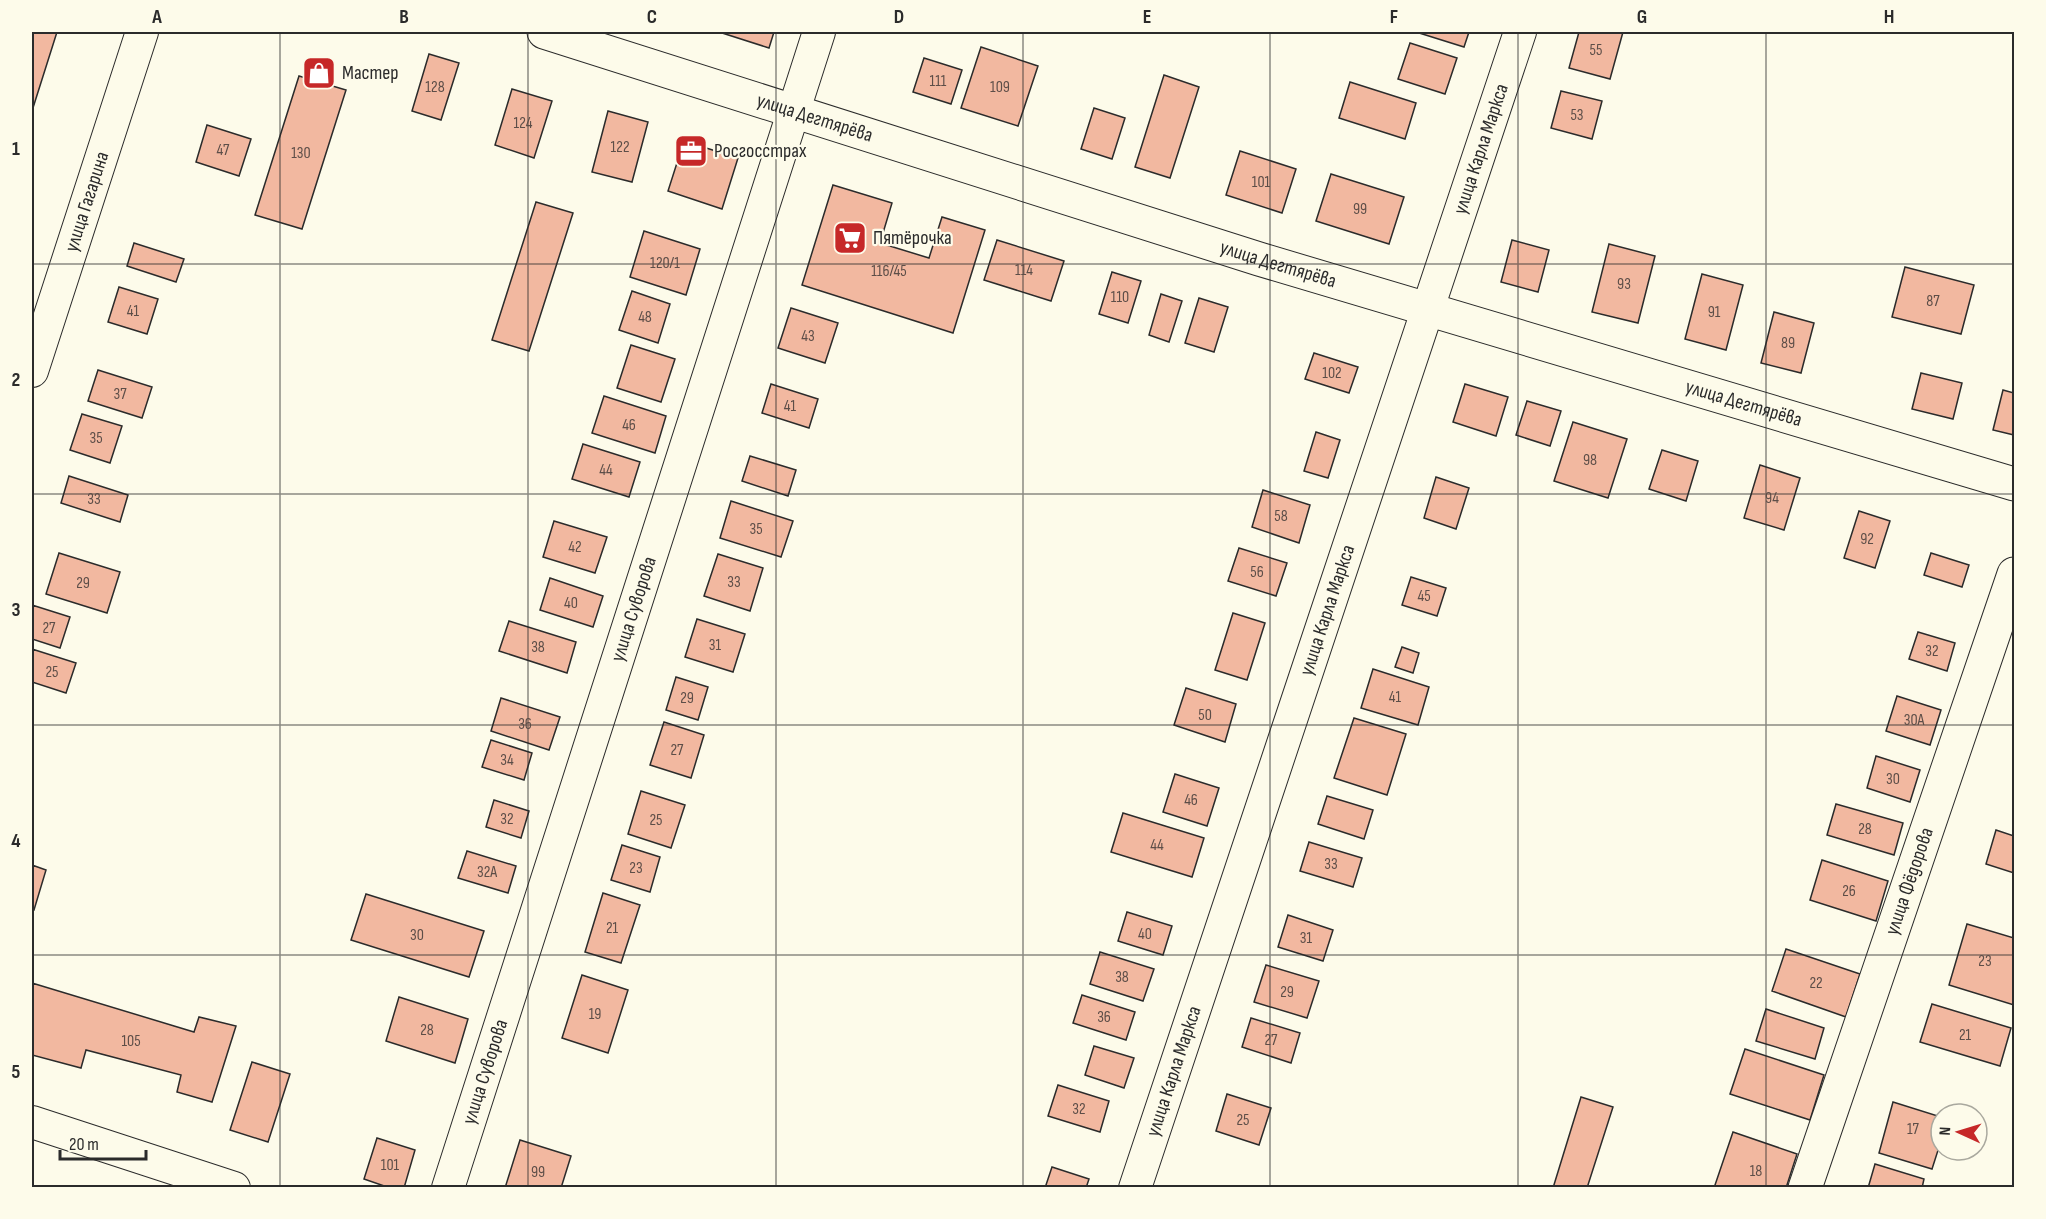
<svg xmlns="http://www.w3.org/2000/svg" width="2046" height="1219" font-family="'Sofia Sans Condensed',sans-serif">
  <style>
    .building { fill: #f2b8a0; stroke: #2b2b2b; stroke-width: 1.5 }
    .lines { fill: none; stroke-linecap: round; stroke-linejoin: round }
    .minor-casing { stroke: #2b2b2b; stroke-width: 34 }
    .major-casing { stroke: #2b2b2b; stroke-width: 35 }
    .minor { stroke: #fdfbea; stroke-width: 32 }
    .major { stroke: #fdfbea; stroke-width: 33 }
    .grid { fill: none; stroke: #2b2b2b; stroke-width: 1.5; stroke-opacity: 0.55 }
    .labels { text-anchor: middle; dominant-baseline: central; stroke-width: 4.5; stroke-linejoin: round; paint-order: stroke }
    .number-label { font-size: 16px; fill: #5d4e48 }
    .poi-label { font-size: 20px; fill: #2b2b2b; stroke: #fdfbea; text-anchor: start }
    .street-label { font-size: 20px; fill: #2b2b2b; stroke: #fdfbea }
    .neatline { fill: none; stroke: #2b2b2b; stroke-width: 2 }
    .grid-label { font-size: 20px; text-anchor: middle; font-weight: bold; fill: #2b2b2b }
  </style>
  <rect width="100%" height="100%" fill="#fdfbea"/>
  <!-- building -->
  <path class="building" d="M32 32H57L32 111Z
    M719 32H774L769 48Z
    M1416 32H1469L1464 47Z
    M1579 32H1623L1610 79 1569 68Z
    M1410 43 1457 58 1445 94 1398 79Z
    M981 47 1038 66 1018 126 961 108Z
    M429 54 459 63 441 120 412 111Z
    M924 58 962 70 951 104 913 92Z
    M1164 75 1199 87 1170 178 1135 167Z
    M299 76 346 90 302 229 255 215Z
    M1350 82 1416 103 1405 139 1339 118Z
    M512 89 552 101 534 158 495 145Z
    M1561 91 1602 101 1592 139 1551 128Z
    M1094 108 1125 118 1112 159 1081 149Z
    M608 111 648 122 632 182 592 172Z
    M207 125 251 139 239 176 196 162Z
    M684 141 738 158 722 209 668 191Z
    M1240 151 1296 169 1282 213 1226 195Z
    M1331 174 1404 197 1389 244 1316 221Z
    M833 185 892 203 880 243 929 258 942 217 985 230 953 333 802 285Z
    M536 202 573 213 529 351 492 340Z
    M644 231 700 249 686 295 630 277Z
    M997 240 1064 261 1051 301 984 280Z
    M1512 240 1549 250 1538 292 1501 282Z
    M134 243 184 259 176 282 127 266Z
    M1609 244 1655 256 1638 323 1592 312Z
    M1905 267 1974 285 1961 334 1892 317Z
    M1112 272 1141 281 1128 323 1099 314Z
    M1702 274 1743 285 1726 350 1685 339Z
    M119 287 158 299 147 334 108 322Z
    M632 291 670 304 658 343 619 330Z
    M1161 294 1182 301 1169 342 1149 335Z
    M1199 298 1228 307 1214 352 1185 343Z
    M791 308 838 323 825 363 778 348Z
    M1774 312 1814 323 1801 373 1761 363Z
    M631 345 675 359 661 402 617 388Z
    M1314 353 1358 367 1349 393 1305 379Z
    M98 370 152 387 142 418 88 401Z
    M1921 373 1962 383 1953 419 1912 409Z
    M771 384 818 399 809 428 762 413Z
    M1465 384 1508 397 1496 436 1453 422Z
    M2003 390 2014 393V435L1993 430Z
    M604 396 666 416 655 453 592 433Z
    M1527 401 1561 411 1550 446 1516 435Z
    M82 414 122 426 110 463 70 450Z
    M1573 422 1627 439 1608 498 1554 481Z
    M1316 432 1340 440 1328 478 1304 471Z
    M583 444 640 462 629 497 572 479Z
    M1662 450 1698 461 1686 501 1649 489Z
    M750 456 796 470 788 496 742 481Z
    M1760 465 1800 478 1784 530 1744 518Z
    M69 476 128 495 120 522 61 503Z
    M1436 477 1469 488 1456 529 1424 518Z
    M1263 490 1310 505 1299 543 1252 527Z
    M731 501 793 521 781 557 720 538Z
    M1859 511 1890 521 1875 568 1844 558Z
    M554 521 607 537 595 573 543 557Z
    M1239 548 1287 563 1276 596 1228 581Z
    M59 553 120 572 107 613 46 594Z
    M1931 553 1969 565 1962 587 1924 575Z
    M718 554 763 568 750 611 704 596Z
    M1411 577 1446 588 1437 616 1402 605Z
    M550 578 603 596 593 627 540 610Z
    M32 605 70 617 60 648 32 639Z
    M1233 613 1265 623 1247 680 1215 670Z
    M697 619 745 634 733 672 685 657Z
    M509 621 576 642 567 673 499 651Z
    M1918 632 1955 643 1947 671 1909 659Z
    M1402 647 1419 653 1413 673 1395 667Z
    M32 649 76 663 66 693 32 682Z
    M1373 669 1429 687 1418 725 1361 708Z
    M676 677 708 687 698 720 666 710Z
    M1186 688 1236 704 1225 742 1174 725Z
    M1897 696 1941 710 1930 745 1886 731Z
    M501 698 560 717 549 750 491 731Z
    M1354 718 1406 734 1387 795 1334 778Z
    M664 722 704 735 691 778 650 765Z
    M491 740 532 753 524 780 482 767Z
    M1876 756 1920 770 1910 802 1867 788Z
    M1175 774 1219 788 1207 826 1163 812Z
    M641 791 685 805 671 848 628 834Z
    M1327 796 1373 810 1364 839 1318 824Z
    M494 800 529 811 521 838 486 827Z
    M1836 804 1903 823 1894 855 1827 835Z
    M1123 813 1204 838 1192 877 1111 852Z
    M1996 830 2014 836V873L1986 864Z
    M1309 842 1362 858 1353 887 1300 871Z
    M622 845 660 857 650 892 611 880Z
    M467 851 516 866 508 893 458 878Z
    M1822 860 1888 881 1876 921 1810 900Z
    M32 865 46 870 34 910 32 909Z
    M603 893 640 905 621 963 585 952Z
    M366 894 484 931 469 977 351 940Z
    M1127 912 1172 926 1163 955 1118 941Z
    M1288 915 1333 930 1323 961 1278 947Z
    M1967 924 2014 938V1005L1949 985Z
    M1786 949 1860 974 1846 1017 1772 991Z
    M1100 952 1154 969 1143 1001 1090 984Z
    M1266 965 1319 981 1307 1018 1254 1002Z
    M582 975 628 990 608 1053 562 1038Z
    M32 983 194 1032 199 1017 236 1026 212 1102 177 1092 181 1075 86 1050 81 1068 32 1055Z
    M1082 995 1135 1012 1126 1040 1073 1023Z
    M399 997 468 1019 455 1063 386 1041Z
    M1932 1004 2011 1028 2000 1066 1920 1042Z
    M1766 1009 1824 1028 1815 1059 1756 1041Z
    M1251 1018 1300 1033 1291 1063 1242 1047Z
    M1094 1046 1134 1058 1124 1088 1085 1075Z
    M1745 1049 1824 1075 1810 1120 1730 1094Z
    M252 1062 290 1074 268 1142 230 1130Z
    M1058 1085 1109 1101 1100 1132 1048 1116Z
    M1227 1094 1271 1108 1259 1145 1216 1131Z
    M1581 1097 1613 1107 1587 1188H1553Z
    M1893 1102 1941 1117V1141L1932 1169 1879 1153Z
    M1733 1132 1797 1154 1786 1188H1714Z
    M377 1138 415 1150 404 1188H390L364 1179Z
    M520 1140 571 1156 561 1188H505Z
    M1875 1164 1924 1179 1922 1188H1868Z
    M1052 1167 1089 1179 1086 1188H1045Z"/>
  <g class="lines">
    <defs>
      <g id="minor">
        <path id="s1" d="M32 371 142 32"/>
        <path d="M32 1122 234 1188"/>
        <path id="s2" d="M448 1188 819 32"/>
        <path id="s3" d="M1135 1188 1520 32"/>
      </g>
      <g id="major">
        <path id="s4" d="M544 32 1259 259 2014 484"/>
        <path id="s5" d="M1805 1188 2014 574"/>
      </g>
    </defs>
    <!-- minor casing -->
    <use href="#minor" class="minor-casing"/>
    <!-- major casing -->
    <use href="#major" class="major-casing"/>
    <!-- minor -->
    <use href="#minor" class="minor"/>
    <!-- major -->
    <use href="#major" class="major"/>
  </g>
  <!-- grid -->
  <path class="grid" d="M280 32V1188M528 32V1188M776 32V1188M1023 32V1188M1270 32V1188M1518 32V1188M1766 32V1188M32 264H2014M32 494H2014M32 725H2014M32 955H2014"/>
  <!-- icons -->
  <defs>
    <symbol id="shop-square" viewBox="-11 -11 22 22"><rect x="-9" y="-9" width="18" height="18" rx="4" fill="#c62828" stroke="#fdfbea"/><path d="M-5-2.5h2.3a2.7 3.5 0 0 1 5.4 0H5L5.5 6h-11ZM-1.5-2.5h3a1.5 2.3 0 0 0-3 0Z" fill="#fff"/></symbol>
    <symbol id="office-square" viewBox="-11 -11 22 22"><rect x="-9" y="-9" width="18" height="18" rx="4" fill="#c62828" stroke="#fdfbea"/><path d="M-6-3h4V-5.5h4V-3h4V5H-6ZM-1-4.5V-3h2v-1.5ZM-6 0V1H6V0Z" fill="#fff"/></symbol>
    <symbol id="supermarket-square" viewBox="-11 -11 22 22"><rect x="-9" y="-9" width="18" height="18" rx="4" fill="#c62828" stroke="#fdfbea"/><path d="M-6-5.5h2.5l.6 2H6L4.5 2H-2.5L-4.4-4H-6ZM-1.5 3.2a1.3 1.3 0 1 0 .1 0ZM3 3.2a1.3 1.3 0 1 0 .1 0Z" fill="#fff"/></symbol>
  </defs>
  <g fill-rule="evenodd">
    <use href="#shop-square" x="300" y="54" width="38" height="38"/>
    <use href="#office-square" x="672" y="132" width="38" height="38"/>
    <use href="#supermarket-square" x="831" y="219" width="38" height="38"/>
  </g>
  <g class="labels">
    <!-- number labels -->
    <g class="number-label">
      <text x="1596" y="50">55</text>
      <text x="938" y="81">111</text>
      <text x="435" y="87">128</text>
      <text x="1000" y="87">109</text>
      <text x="1577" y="115">53</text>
      <text x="523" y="123">124</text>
      <text x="620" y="147">122</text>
      <text x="223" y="150">47</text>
      <text x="301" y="153">130</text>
      <text x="1261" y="182">101</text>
      <text x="1360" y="209">99</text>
      <text x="665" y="263">120/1</text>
      <text x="1024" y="270">114</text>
      <text x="889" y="271">116/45</text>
      <text x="1624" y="284">93</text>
      <text x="1120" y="297">110</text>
      <text x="1933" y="301">87</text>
      <text x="133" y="311">41</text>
      <text x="1714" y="312">91</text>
      <text x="645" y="317">48</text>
      <text x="808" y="336">43</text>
      <text x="1788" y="343">89</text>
      <text x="1332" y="373">102</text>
      <text x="120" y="394">37</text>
      <text x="790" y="406">41</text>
      <text x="629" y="425">46</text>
      <text x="96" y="438">35</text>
      <text x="1590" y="460">98</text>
      <text x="606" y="470">44</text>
      <text x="1772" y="498">94</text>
      <text x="94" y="499">33</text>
      <text x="1281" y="516">58</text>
      <text x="756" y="529">35</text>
      <text x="1867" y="539">92</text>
      <text x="575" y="547">42</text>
      <text x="1257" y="572">56</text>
      <text x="734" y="582">33</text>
      <text x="83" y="583">29</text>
      <text x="1424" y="596">45</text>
      <text x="571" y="603">40</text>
      <text x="49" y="628">27</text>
      <text x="715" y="645">31</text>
      <text x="538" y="647">38</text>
      <text x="1932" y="651">32</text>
      <text x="52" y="672">25</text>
      <text x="1395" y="697">41</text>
      <text x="687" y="698">29</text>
      <text x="1205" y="715">50</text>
      <text x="1914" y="720">30А</text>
      <text x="525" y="724">36</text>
      <text x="677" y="750">27</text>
      <text x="507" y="760">34</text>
      <text x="1893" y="779">30</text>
      <text x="1191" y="800">46</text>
      <text x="507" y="819">32</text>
      <text x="656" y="820">25</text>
      <text x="1865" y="829">28</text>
      <text x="1157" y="845">44</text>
      <text x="1331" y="864">33</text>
      <text x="636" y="868">23</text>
      <text x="487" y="872">32А</text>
      <text x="1849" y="891">26</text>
      <text x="612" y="928">21</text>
      <text x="1145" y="934">40</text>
      <text x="417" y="935">30</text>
      <text x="1306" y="938">31</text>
      <text x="1985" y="961">23</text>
      <text x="1122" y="977">38</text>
      <text x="1816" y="983">22</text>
      <text x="1287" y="992">29</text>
      <text x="595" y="1014">19</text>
      <text x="1104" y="1017">36</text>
      <text x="427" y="1030">28</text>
      <text x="1965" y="1035">21</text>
      <text x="1271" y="1040">27</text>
      <text x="131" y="1041">105</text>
      <text x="1079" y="1109">32</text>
      <text x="1243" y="1120">25</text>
      <text x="1913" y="1129">17</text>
      <text x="390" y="1165">101</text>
      <text x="1756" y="1171">18</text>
      <text x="538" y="1172">99</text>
    </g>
    <!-- poi labels -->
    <g class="poi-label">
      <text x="342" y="73">Мастер</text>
      <text x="714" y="151">Росгосстрах</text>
      <text x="873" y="238">Пятёрочка</text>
    </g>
    <!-- street labels -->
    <g class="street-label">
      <text stroke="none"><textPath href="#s4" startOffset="284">улица Дегтярёва</textPath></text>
      <text stroke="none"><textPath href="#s3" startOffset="1095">улица Карла Маркса</textPath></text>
      <text stroke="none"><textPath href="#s1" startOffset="178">улица Гагарина</textPath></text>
      <text stroke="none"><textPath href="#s4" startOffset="770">улица Дегтярёва</textPath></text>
      <text stroke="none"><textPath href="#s4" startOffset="1256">улица Дегтярёва</textPath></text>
      <text stroke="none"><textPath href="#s2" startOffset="608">улица Суворова</textPath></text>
      <text stroke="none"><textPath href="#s3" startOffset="609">улица Карла Маркса</textPath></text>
      <text stroke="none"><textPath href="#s5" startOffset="324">улица Фёдорова</textPath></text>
      <text stroke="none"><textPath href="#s3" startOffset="123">улица Карла Маркса</textPath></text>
      <text stroke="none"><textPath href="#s2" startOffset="122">улица Суворова</textPath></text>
    </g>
  </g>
  <!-- border -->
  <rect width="2046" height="1219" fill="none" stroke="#fdfbea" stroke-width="66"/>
  <!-- north arrow -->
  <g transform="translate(1959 1132) rotate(274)"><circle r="28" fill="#fdfbea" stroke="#a9a89e" stroke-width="1.5"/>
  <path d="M0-4.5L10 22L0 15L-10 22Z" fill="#c62828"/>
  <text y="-9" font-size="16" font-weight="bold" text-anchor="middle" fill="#2b2b2b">N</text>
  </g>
  <!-- scale -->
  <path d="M60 1150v9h86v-9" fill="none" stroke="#2b2b2b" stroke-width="3"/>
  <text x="69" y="1150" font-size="18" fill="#2b2b2b" stroke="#fdfbea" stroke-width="4.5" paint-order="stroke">20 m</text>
  <rect x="33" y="33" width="1980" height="1153" class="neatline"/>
  <g class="grid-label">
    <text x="157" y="23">A</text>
    <text x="404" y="23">B</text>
    <text x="652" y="23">C</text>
    <text x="899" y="23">D</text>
    <text x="1147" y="23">E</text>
    <text x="1394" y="23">F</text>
    <text x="1642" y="23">G</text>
    <text x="1889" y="23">H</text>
    <text x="16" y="155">1</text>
    <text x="16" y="386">2</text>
    <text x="16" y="616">3</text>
    <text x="16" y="847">4</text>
    <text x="16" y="1078">5</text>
  </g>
</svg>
